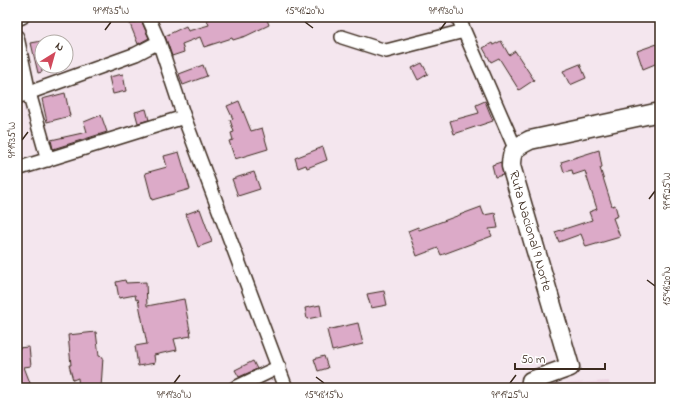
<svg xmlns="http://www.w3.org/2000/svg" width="677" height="405" font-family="'Indie Flower',sans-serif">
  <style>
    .built { fill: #edd4e3 }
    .building { fill: #dcaac8; stroke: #3b2a1e }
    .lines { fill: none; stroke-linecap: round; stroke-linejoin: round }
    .street-casing { stroke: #3b2a1e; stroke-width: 16 }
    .secondary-casing { stroke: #3b2a1e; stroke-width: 21 }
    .street { stroke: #fff; stroke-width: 13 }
    .secondary { stroke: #fff; stroke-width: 18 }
    .ticks { fill: none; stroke: #3b2a1e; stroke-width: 1.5 }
    .labels { text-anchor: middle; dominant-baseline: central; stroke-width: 3.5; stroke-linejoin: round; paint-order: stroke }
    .street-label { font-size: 14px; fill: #3b2a1e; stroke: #fff }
    .neatline { fill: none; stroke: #3b2a1e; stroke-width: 1.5 }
    .ticks-label { font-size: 10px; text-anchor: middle; fill: #3b2a1e }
  </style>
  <rect width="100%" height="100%" fill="#f4e6ee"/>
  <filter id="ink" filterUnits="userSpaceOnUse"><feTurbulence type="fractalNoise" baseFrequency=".025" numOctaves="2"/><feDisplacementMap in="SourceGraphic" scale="8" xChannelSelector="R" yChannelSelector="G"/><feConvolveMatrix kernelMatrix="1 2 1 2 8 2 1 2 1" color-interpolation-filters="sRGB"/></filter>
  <g filter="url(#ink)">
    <!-- built -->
    <path class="built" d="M609 381 610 388H536L537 385Z"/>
    <!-- building -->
    <path class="building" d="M206 17H266L269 25 246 36 233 40 232 38 204 47 200 37 182 44 184 52 172 56 165 36 186 26 188 31 209 25Z
      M141 20 149 38 138 44 130 24Z
      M42 41V72L38 73 31 43Z
      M501 41 509 55 515 51 534 80 519 90 499 58 491 62 483 48 492 43 493 45Z
      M660 43V62L643 69 637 51Z
      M422 63 428 74 418 80 412 68Z
      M580 64 586 78 570 85 563 71Z
      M203 65 207 76 183 85 179 74Z
      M123 74 126 91 113 94 109 77Z
      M65 93 70 116 47 122 42 99Z
      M239 101 251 131 262 128 268 149 235 159 229 141 233 140 231 133 234 132 230 120 233 119 227 106Z
      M485 101 493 121 454 134 450 121 479 113 476 105Z
      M146 109 149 120 138 123 135 112Z
      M101 115 107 132 53 149 51 140 87 132 84 122Z
      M323 147 327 160 307 168 306 165 298 168 295 158Z
      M599 150 602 167 600 168 612 206 615 205 618 216 613 218 620 237 586 247 581 234 559 242 555 232 592 220 589 212 597 209 585 171 573 175 572 170 564 172 561 162Z
      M179 152 190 189 152 200 145 173 167 167 164 156Z
      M501 162 503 175 495 177 492 165Z
      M254 172 260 189 238 196 232 179Z
      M481 207 484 215 495 213 498 228 489 229 492 236 441 255 438 248 417 256 408 231 418 227 419 230Z
      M200 209 212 242 198 247 186 214Z
      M125 280 126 283 146 282 147 306 184 299 191 336 174 339 177 350 154 355 155 363 138 366 135 346 147 344 138 299 136 300 135 295 119 298 116 282Z
      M384 291 387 305 371 308 367 294Z
      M320 305 322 316 307 319 305 308Z
      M358 323 363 344 332 351 327 330Z
      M96 332 99 356 103 357 101 388H79L78 378 73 380 69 365H71L68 335Z
      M29 347 31 366 24 367 32 388H17V348Z
      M324 356 328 368 318 371 314 359Z
      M253 361 257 369 239 377 235 370Z"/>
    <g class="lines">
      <defs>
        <path id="street" d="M148 17 159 42 184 117 286 388
          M458 17 515 148
          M17 19 22 17
          M17 37 29 93 48 160
          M342 37 386 51 464 31
          M17 97 136 54 159 42
          M17 169 184 117
          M235 388 279 367"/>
        <path id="secondary" d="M530 388 531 381 570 367 511 166C511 149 516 147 530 140L660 112"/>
      </defs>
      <!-- street casing -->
      <use href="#street" class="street-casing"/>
      <!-- secondary casing -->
      <use href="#secondary" class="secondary-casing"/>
      <!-- street -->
      <use href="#street" class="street"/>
      <!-- secondary -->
      <use href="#secondary" class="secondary"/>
    </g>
  </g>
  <!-- ticks -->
  <path class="ticks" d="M305 22 313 28M105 30 111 22M440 30 446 22M22 140 28 132M649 199 655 191M647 280 655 286M316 377 324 383M174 383 180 375M510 383 516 375"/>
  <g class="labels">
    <!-- street labels -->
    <g class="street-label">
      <text transform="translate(530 231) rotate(74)">Ruta Nacional 9 Norte</text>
    </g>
  </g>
  <!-- margin -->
  <rect width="677" height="405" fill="none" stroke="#fff" stroke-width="44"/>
  <!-- north arrow -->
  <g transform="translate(54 54) rotate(37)"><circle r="19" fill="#ffffff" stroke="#b1aaa5"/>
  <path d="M0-3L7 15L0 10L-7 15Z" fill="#d1495b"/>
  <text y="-6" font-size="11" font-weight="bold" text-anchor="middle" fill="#3b2a1e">N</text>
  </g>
  <!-- scale -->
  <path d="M515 363v6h90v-6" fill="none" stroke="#3b2a1e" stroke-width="2"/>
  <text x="521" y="363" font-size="12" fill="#3b2a1e" stroke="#ffffff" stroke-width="3" paint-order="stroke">50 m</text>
  <rect x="22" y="22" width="633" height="361" class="neatline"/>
  <g class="ticks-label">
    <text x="111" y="14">91°19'35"W</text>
    <text x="305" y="14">15°48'20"N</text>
    <text x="446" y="14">91°19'30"W</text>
    <text transform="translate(11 140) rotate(-90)" y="4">91°19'35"W</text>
    <text transform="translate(666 191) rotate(-90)" y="4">91°19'25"W</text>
    <text transform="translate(666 286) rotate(-90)" y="4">15°48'20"N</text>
    <text x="174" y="398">91°19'30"W</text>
    <text x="324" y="398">15°48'15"N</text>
    <text x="510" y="398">91°19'25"W</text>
  </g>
</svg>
